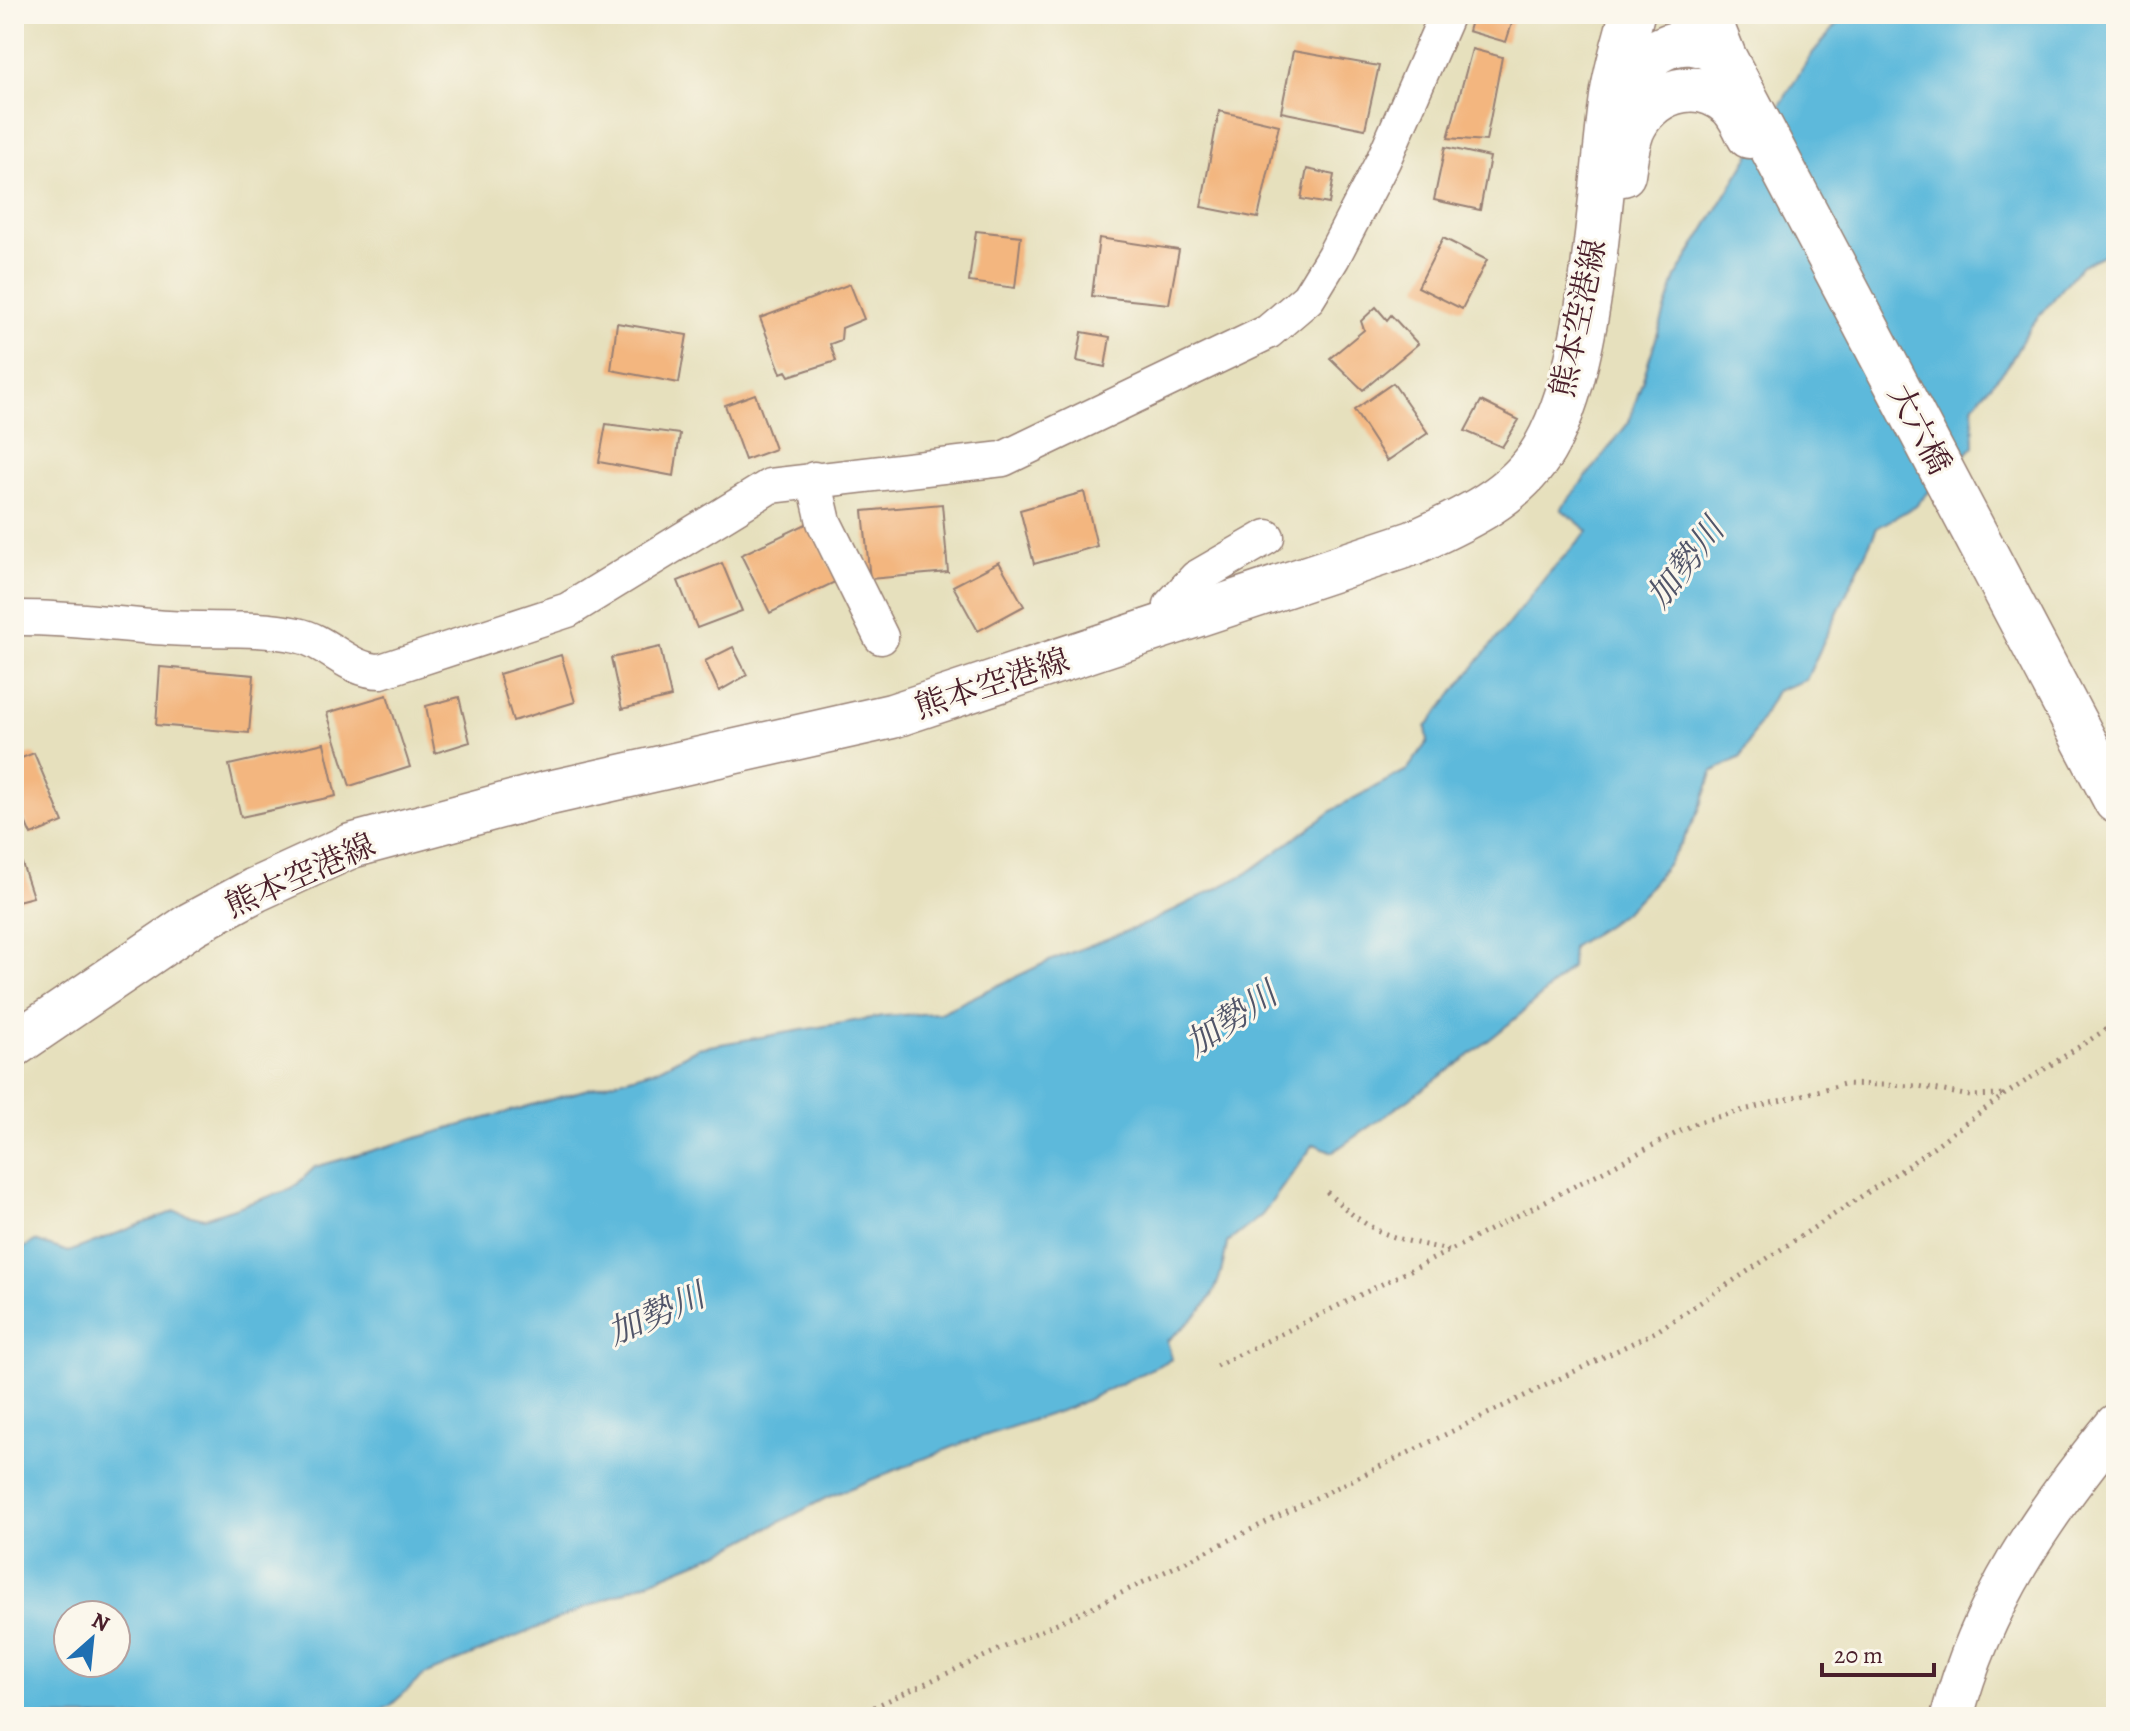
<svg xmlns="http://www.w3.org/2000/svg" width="2130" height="1731" font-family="Alegreya,'Noto Serif JP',serif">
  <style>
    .water { fill: #5db9db; stroke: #546c83; stroke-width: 2; fill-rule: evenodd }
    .building { fill: #f3b67f }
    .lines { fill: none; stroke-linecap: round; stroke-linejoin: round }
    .minor-casing { stroke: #988074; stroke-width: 37 }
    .tertiary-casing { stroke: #988074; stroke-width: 45 }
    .secondary-casing { stroke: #988074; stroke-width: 47 }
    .path { stroke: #988074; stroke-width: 5; stroke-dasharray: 2 6; stroke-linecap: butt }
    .minor { stroke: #fff; stroke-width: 34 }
    .tertiary { stroke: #fff; stroke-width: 42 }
    .secondary { stroke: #fff; stroke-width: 44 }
    .labels { text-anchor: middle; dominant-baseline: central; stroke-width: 6; stroke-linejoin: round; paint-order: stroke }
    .street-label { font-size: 32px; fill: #4a1f2b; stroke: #fbf7ec }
    .water-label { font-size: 34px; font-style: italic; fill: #515569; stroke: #fbf7ec }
  </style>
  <rect width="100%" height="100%" fill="#fbf7ec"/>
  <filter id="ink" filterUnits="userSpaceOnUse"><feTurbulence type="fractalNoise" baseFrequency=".0125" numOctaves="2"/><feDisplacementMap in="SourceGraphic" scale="16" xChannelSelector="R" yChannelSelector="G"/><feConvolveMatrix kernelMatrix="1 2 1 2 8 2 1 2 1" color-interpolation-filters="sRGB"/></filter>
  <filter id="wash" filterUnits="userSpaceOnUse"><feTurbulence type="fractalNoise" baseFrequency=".006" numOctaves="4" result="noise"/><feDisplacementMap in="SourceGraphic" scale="32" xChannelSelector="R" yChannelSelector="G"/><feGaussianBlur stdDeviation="1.8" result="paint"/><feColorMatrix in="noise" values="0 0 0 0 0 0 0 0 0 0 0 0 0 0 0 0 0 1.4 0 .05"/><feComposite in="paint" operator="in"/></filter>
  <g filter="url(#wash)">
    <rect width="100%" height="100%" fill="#e6e0bd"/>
    <!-- water -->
    <path class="water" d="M1846 14H2116L2114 250 2082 265 2030 327 2007 367 1973 405 1974 446 1915 506 1877 528 1806 680 1776 691 1741 757 1712 772C1700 823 1666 872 1629 908 1613 923 1590 935 1572 947L1571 967C1501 1039 1415 1094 1333 1152L1314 1144 1262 1215 1227 1243C1218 1298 1209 1306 1167 1341L1172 1359 1072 1407 963 1443 826 1498 732 1547 424 1675 390 1706 364 1717H14V1254L35 1241 69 1252 175 1211 204 1218 292 1189 315 1167 658 1069 698 1048 883 1016 940 1013 1047 962 1148 923 1246 874 1339 806 1407 770 1428 741 1426 727 1549 573 1588 531 1561 509 1629 422 1676 277 1810 56ZM68 1615H116V1663H68Z"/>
    <g id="blocks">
      <!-- building -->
      <path class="building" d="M1473 14H1515L1506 42 1468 31Z
        M1472 49 1502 57 1486 141 1448 138Z
        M1293 51 1379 66 1365 129 1281 112Z
        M1219 111 1279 125 1258 218 1201 207Z
        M1445 147 1490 157 1480 210 1434 200Z
        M1307 169 1334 175 1329 204 1301 199Z
        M976 231 1021 236 1015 288 969 282Z
        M1099 238 1179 250 1169 304 1092 296Z
        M1443 238 1487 260 1462 309 1418 287Z
        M850 284 864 319 842 328 841 340 830 344 836 361 789 376 786 371 781 373 760 318Z
        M1376 307 1387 320 1391 315 1418 344 1363 390 1330 358 1364 330 1361 321Z
        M617 323 687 335 679 383 611 370Z
        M1082 332 1110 337 1105 367 1077 361Z
        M1393 383 1428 433 1387 461 1354 410Z
        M755 394 775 449 745 460 725 405Z
        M1481 401 1519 420 1502 447 1465 431Z
        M606 424 680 434 674 476 599 462Z
        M1084 492 1097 546 1034 564 1020 510Z
        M942 504 948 572 870 579 863 511Z
        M808 523 837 581 770 613 741 555Z
        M999 562 1024 606 978 631 953 586Z
        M722 563 742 611 697 628 678 581Z
        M660 647 671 697 622 709 611 658Z
        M733 647 747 675 719 691 705 661Z
        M561 655 575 702 513 721 499 674Z
        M160 667 254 675 249 733 156 725Z
        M387 695 410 767 350 786 327 713Z
        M459 697 470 742 435 753 426 706Z
        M324 743 336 796 241 817 229 765Z
        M34 753 63 822 31 835 14 796V761Z
        M18 851 33 897 14 902V853Z"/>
    </g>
  </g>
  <g filter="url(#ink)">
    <use href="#blocks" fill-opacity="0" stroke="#988074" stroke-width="2"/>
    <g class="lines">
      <defs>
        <path id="minor" d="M814 479 824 522 881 637
          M14 618C68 617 115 625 168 628 212 631 254 626 297 635 328 641 348 671 381 671L568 610 770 486 1003 459 1268 332 1308 298 1333 257 1383 161 1447 14
          M1173 624 1171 605 1196 578 1267 537"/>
        <path id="tertiary" d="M1952 1717C1981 1604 2043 1514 2116 1425"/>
        <path id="secondary" d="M1707 14 1724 57 2116 801
          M1613 92C1643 58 1678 22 1724 57
          M1623 174C1625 161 1627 144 1632 131 1648 93 1695 75 1729 104 1738 112 1744 125 1749 136
          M14 1045 192 924 255 890 351 846 545 794 892 716 1413 543C1461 521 1516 497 1544 449 1595 361 1598 198 1612 97 1616 69 1625 41 1632 14"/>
      </defs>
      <!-- minor casing -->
      <use href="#minor" class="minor-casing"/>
      <!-- tertiary casing -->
      <use href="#tertiary" class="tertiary-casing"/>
      <!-- secondary casing -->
      <use href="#secondary" class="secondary-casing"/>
      <!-- path -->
      <path class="path" d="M1327 1192C1371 1235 1391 1238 1449 1250
        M1216 1366 1451 1250 1698 1122 1844 1084 1918 1086 1970 1096 2003 1095
        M852 1717 1103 1602 1657 1331 1906 1167 2004 1095 2116 1023"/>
      <!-- minor -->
      <use href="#minor" class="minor"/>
      <!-- tertiary -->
      <use href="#tertiary" class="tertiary"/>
      <!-- secondary -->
      <use href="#secondary" class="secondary"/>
    </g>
  </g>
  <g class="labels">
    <!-- street labels -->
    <g class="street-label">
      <text transform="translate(1578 318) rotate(-78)">熊本空港線</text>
      <text transform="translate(1920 429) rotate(62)">大六橋</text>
      <text transform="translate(992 683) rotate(-18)">熊本空港線</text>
      <text transform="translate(300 875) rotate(-24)">熊本空港線</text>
    </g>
    <!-- water labels -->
    <g class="water-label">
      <text transform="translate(1685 563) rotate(-52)">加勢川</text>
      <text transform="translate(1231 1019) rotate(-34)">加勢川</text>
      <text transform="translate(656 1314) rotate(-24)">加勢川</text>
    </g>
  </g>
  <!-- margin -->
  <rect width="2130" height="1731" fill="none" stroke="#fbf7ec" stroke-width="48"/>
  <!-- north arrow -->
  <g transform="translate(92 1639) rotate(27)"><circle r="38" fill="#fbf7ec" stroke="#b4a19f" stroke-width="2"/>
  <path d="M0-6L14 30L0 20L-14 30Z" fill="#1f6fb2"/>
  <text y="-12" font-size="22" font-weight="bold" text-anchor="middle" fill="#4a1f2b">N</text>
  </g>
  <!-- scale -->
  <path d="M1822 1663v12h112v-12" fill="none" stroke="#4a1f2b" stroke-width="4"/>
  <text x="1834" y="1663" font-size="24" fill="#4a1f2b" stroke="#fbf7ec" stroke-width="6" paint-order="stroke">20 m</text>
</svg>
